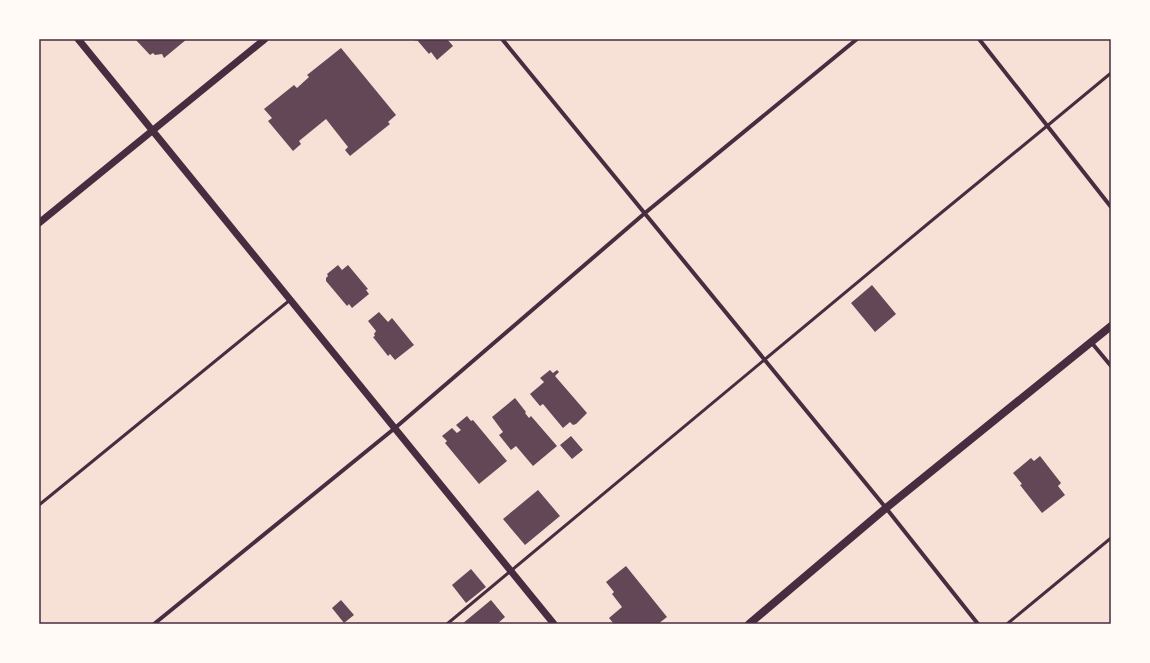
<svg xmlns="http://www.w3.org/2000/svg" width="1150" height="663" font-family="'Archivo Narrow',sans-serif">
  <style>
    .building { fill: #644757 }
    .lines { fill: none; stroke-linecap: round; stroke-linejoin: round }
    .service { stroke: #4a2c40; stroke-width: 3 }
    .minor { stroke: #4a2c40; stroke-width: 4 }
    .tertiary { stroke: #4a2c40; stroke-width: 7 }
    .secondary { stroke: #4a2c40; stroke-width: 8 }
    .neatline { fill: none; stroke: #4a2c40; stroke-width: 1.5 }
  </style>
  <rect width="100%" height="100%" fill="#f7e1d7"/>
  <!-- building -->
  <path class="building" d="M135 39H187L164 58 162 54 155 55 153 53 150 55Z
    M414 39H447L453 46 437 60 431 52 429 54 417 40 416 41Z
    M341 48 396 115 388 122 390 124 350 156 345 150 348 147 326 119 299 141 301 144 293 151 268 121 272 118 264 109 294 85 297 88 309 77 307 75Z
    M338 265 342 270 348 265 368 289 366 290 369 294 352 308 349 304 347 306 326 281V278L328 276 327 274Z
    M872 285 896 314 875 332 851 303Z
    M379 312 388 322 392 318 414 345 395 360 390 354 388 356 373 337 375 336 374 334 376 331 368 321Z
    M550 370 553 373 557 370 559 372 555 376 587 413 576 424 573 425 570 422 563 428 543 404 540 406 530 394 543 383 544 382 540 378Z
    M515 398 526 412 525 413 529 418 531 416 557 446 533 466 516 446 511 450 499 435 503 432 492 417Z
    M467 416 471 421 473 420 507 461 479 484 445 443 447 441 442 436 452 428 457 433 461 430 456 425Z
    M571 436 583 450 572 459 560 445Z
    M1040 456 1061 483 1058 486 1065 495 1042 513 1020 485 1022 484 1013 473 1031 458 1034 461Z
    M538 490 560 516 525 545 503 519Z
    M626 566 667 617 658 624H614L609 618 622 607 612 594 614 592 606 582Z
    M471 569 486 587 466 603 452 585Z
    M341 600 354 615 344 623 332 608Z
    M491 600 505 617 497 624H462Z"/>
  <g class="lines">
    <!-- service -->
    <path class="service" d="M39 505 290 300
      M447 624 930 222 1047 126 1111 73
      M1007 624 1111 538"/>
    <!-- minor -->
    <path class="minor" d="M502 39 886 508 978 624
      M979 39 1111 207
      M1091 342 1111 366
      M154 624 395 428 645 213 857 39"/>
    <!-- tertiary -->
    <path class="tertiary" d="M78 39 554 624
      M39 223 265 39"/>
    <!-- secondary -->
    <path class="secondary" d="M749 624 886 508 1111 326"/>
  </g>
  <!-- border -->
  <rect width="1150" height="663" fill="none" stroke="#fffaf5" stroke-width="80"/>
  <rect x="40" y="40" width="1070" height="583" class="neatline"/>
</svg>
